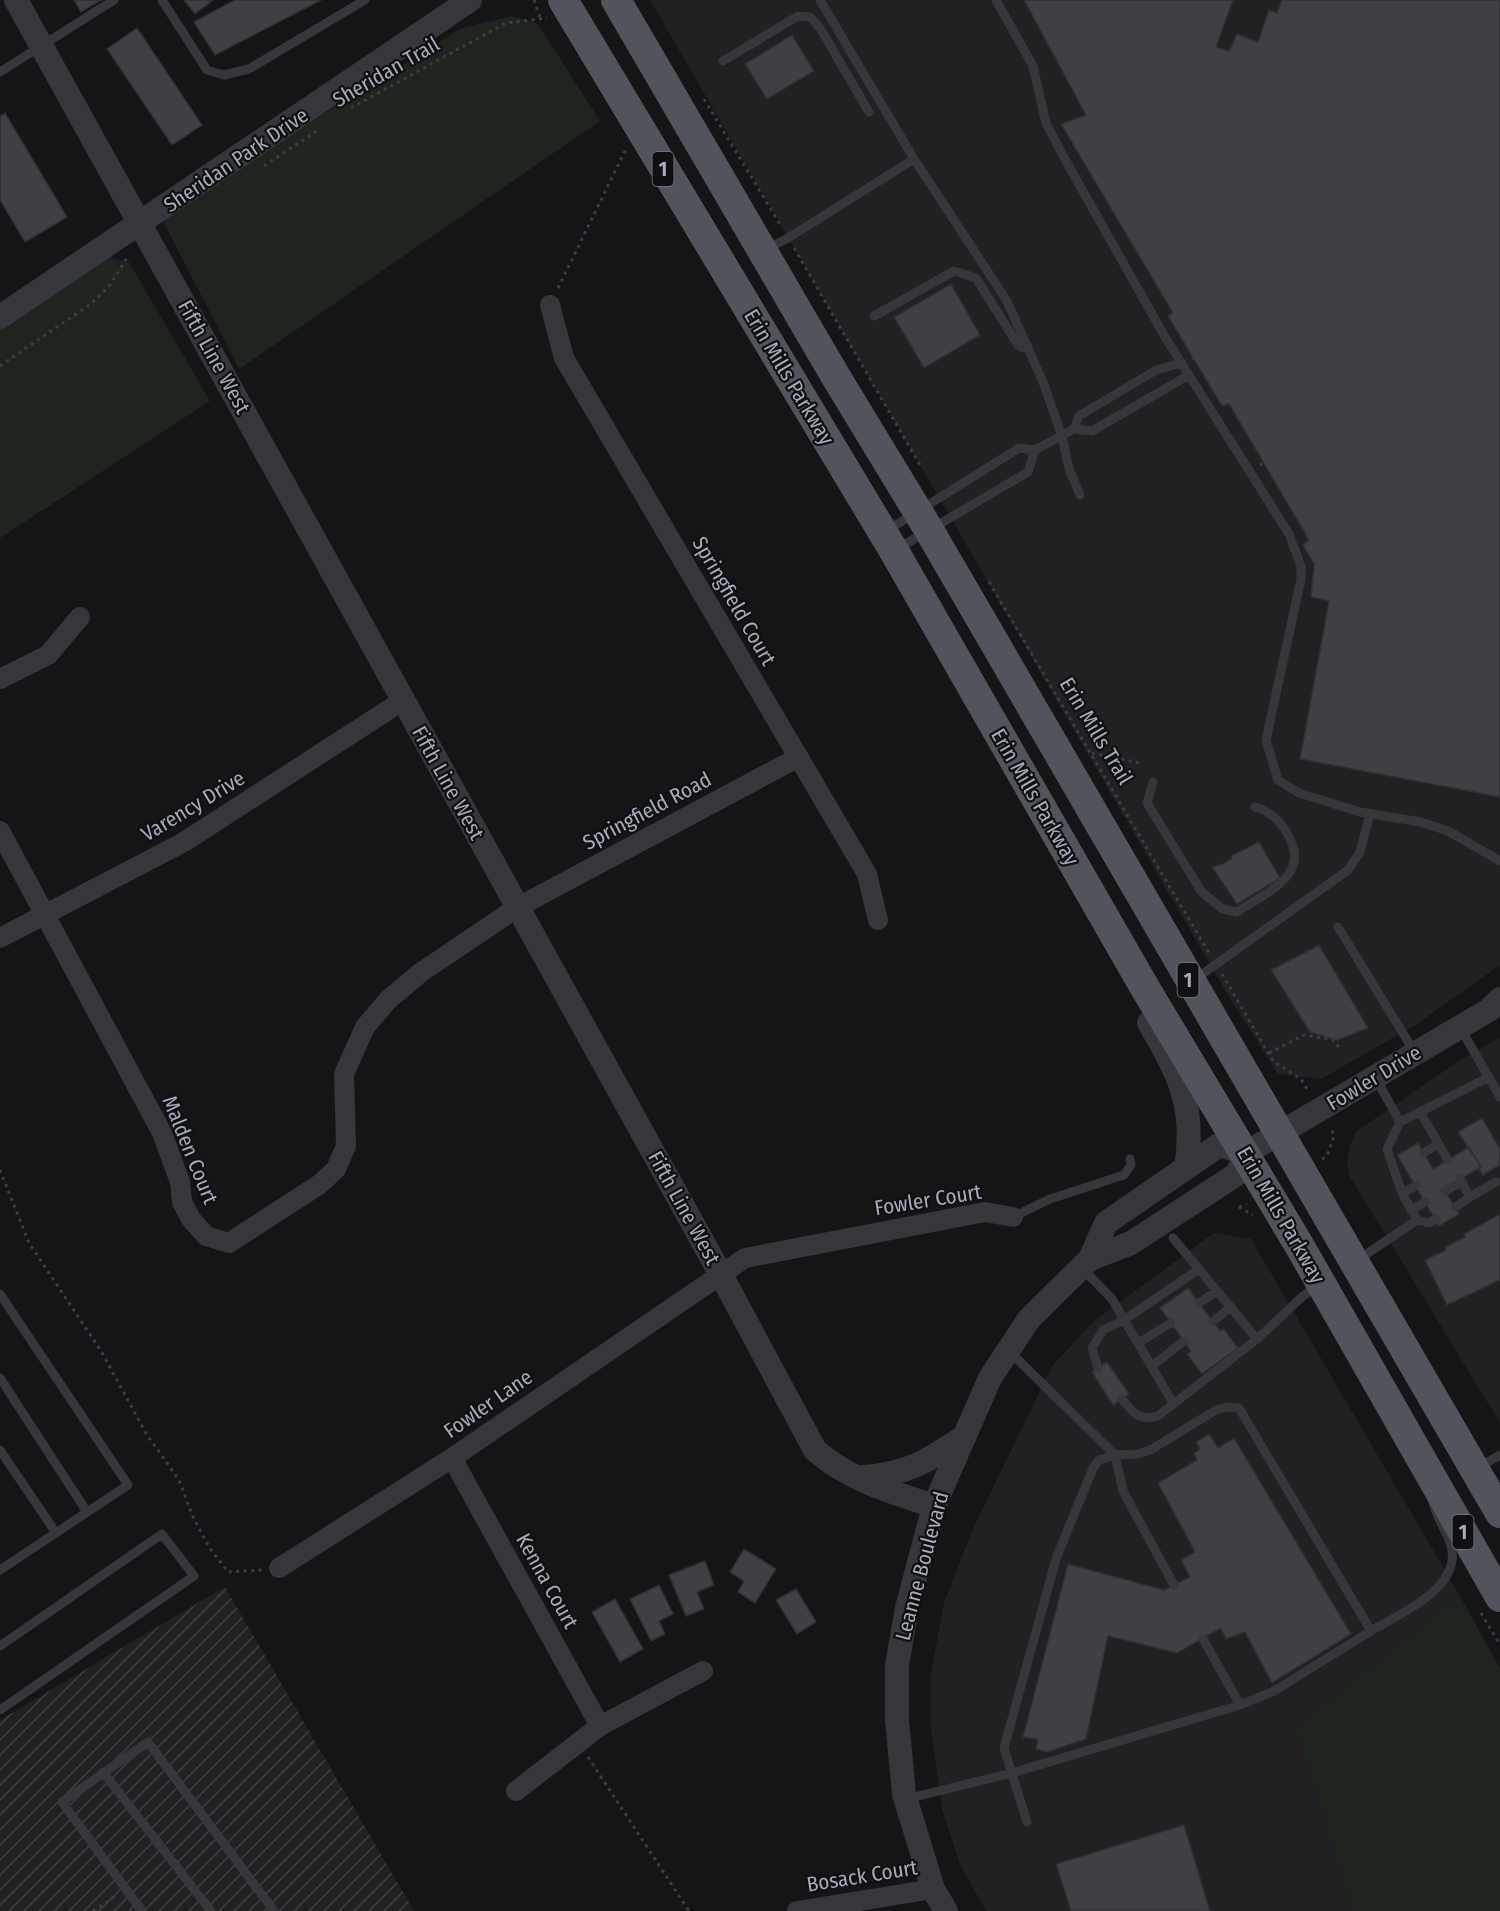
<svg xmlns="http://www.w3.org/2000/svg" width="1500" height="1911" font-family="'Fira Sans Condensed',sans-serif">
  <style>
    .built { fill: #212124 }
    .industrial { fill: url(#industrial-furrows) }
    .grass { fill: #1d251e }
    .building { fill: #3f4044; stroke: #2f2f33; stroke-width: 1.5 }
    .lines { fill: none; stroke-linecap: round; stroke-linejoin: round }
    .path { stroke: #3c3e43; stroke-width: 3; stroke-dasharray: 3 4.5; stroke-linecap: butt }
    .service { stroke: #36373c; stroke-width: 9 }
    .minor { stroke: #36373c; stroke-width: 20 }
    .tertiary { stroke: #36373c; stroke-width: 24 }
    .primary { stroke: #52545b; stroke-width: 30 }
    .labels { text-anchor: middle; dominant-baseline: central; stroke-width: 4.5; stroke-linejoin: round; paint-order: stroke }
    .shield { fill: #101012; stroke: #797d86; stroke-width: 1.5 }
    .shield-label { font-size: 20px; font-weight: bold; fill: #a6acb8 }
    .street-label { font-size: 21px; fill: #a6acb8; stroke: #101012 }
  </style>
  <defs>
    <pattern id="industrial-furrows" width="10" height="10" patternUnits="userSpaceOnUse" patternTransform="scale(1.5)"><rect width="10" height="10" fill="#212124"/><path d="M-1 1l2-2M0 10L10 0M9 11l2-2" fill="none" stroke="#3e3f42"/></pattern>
  </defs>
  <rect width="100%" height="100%" fill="#151517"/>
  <!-- built -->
  <path class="built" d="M650 0H1500V965L1417 1024 1321 1079 1278 1074 1222 985Z
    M1500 1038V1423L1349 1175 1347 1162 1350 1145 1357 1131 1463 1058Z
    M1214 1233 1251 1239 1460 1596 1295 1728 1352 1911H986L960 1864 942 1809 931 1729V1673L944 1603 971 1533 1052 1366 1094 1321Z"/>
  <!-- industrial -->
  <path class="industrial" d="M225 1587 414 1911H0V1720Z"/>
  <!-- grass -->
  <path class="grass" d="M512 16 538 24 600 121 239 369 164 223 171 209 462 28Z
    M103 256 129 262 210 401 0 538V325Z
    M1460 1596 1500 1668V1911H1352L1295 1728Z"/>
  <!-- building -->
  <path class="building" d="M74 0H101L81 12Z
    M184 0H213L195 14Z
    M235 0H321L215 55 194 22Z
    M1024 0H1233L1216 47 1229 51 1237 34 1258 42 1269 10 1277 13 1282 0H1500V797L1300 759 1329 601 1311 597 1314 564 1303 545 1309 540 1229 404 1222 406 1168 316 1173 313 1061 124 1086 115Z
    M137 28 202 125 172 145 107 49Z
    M792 35 814 71 767 99 745 64Z
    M5 113 67 217 25 242 0 200V116Z
    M951 284 980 335 924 368 894 317Z
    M1259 842 1280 878 1237 904 1212 867 1223 864 1232 858 1231 856Z
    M1319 945 1368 1028 1337 1040 1310 1032 1271 970Z
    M1482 1118 1500 1149V1165L1483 1175 1478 1168 1481 1167 1458 1132Z
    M1418 1143 1433 1169 1469 1147 1481 1167 1444 1189 1459 1214 1439 1226 1397 1155Z
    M1500 1214V1280L1447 1305 1425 1260 1446 1250 1445 1247 1465 1237 1464 1234Z
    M1188 1288 1220 1331 1224 1329 1238 1348 1202 1374 1187 1354 1191 1351 1160 1308Z
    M1107 1362 1129 1394 1113 1405 1092 1372Z
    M1209 1434 1218 1448 1234 1438 1351 1634 1272 1683 1245 1632 1226 1639 1221 1628 1177 1653 1108 1636 1086 1739 1047 1752 1036 1749 1038 1739 1023 1737 1068 1564 1164 1590 1190 1577 1181 1560 1195 1552 1158 1483 1197 1460 1194 1453 1200 1449 1196 1442Z
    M744 1549 776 1569 755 1603 738 1592 744 1581 730 1572Z
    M705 1561 714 1585 697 1592 704 1609 686 1616 669 1575Z
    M659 1585 673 1614 659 1621 665 1634 651 1641 630 1599Z
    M796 1589 816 1622 797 1634 776 1600Z
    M615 1599 643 1649 620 1662 592 1612Z
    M1184 1825 1210 1911H1071L1056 1864Z"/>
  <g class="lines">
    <!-- path -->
    <path class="path" d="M534 0 541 20
      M704 99 781 226
      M351 108 506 23 547 18
      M1075 148 1161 103 1338 427
      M264 166 318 130
      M794 248 920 465
      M558 288 626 149
      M1192 359 1275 312 1459 201
      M0 366 92 303 110 285 127 258
      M1260 465 1367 412 1416 421 1459 201
      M989 582 1209 953
      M1092 753 1140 763
      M1222 974 1273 1061 1301 1079 1309 1092
      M1269 1053 1304 1035 1334 1040 1340 1049
      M1322 1159 1327 1156 1334 1136 1330 1126
      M0 1170 29 1243 101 1351 147 1435 179 1480 193 1517 209 1547 228 1572 263 1570
      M1239 1207 1247 1204
      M1239 1207 1253 1215
      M1481 1613 1500 1645
      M588 1757 689 1911
      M93 1911 114 1897"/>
    <!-- service -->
    <path class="service" d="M162 0 207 70 224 75 249 69 365 0
      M996 0 1033 66 1046 123 1067 163 1165 337 1289 534 1301 566V579L1266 740 1278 780 1299 793 1360 812 1421 822 1448 831 1500 861
      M723 61 798 16 810 17 820 28 869 112
      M0 72 114 0
      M914 159 1007 301 1043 382 1062 436 1069 469 1080 495
      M765 250 788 238 914 159 820 0
      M874 316 954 271 976 278 1018 345 1023 348 1028 346
      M1074 429 1079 416 1156 370 1182 363
      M888 530 1019 448 1035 450 1074 429 1092 431 1189 375
      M897 549 1028 472 1035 450
      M1153 782 1147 803 1201 891 1222 909 1237 912C1266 892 1313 876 1287 833 1280 821 1270 811 1255 807
      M1338 927 1415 1053
      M1194 980 1348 870 1360 852 1370 814
      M1461 1029 1500 1097
      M1375 1077 1400 1122 1489 1077
      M1420 1112 1448 1160
      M1424 1153 1438 1144
      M1460 1179 1470 1197 1496 1182
      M1445 1191 1461 1182
      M1402 1193 1416 1186
      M1455 1207 1470 1197
      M1411 1210 1425 1202
      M1013 1217 1050 1199 1124 1175 1131 1165 1130 1159
      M1417 1220 1429 1223 1436 1219
      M1173 1238 1257 1339 1303 1296 1319 1285
      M1359 1259 1417 1220 1402 1193 1387 1149 1400 1122
      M1083 1269 1112 1299 1173 1403
      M0 1294 128 1485 0 1570
      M1199 1303 1217 1291
      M1213 1321 1231 1307
      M1138 1343 1171 1323
      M1152 1366 1184 1341
      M1098 1368 1092 1348 1103 1330 1124 1320 1199 1269
      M0 1378 87 1512
      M1122 1399C1133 1413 1139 1421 1158 1416L1257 1339
      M0 1450 56 1533
      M1479 1467 1500 1455
      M1371 1631C1399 1614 1458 1590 1452 1550 1449 1533 1437 1520 1433 1503
      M1203 1639 1240 1705
      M0 1646 162 1534 194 1576 0 1710
      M103 1772 211 1911
      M906 1799 1012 1773 1240 1705 1274 1691 1371 1631 1239 1408 1228 1407 1216 1410 1152 1449 1139 1454 1115 1455 1010 1352
      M1027 1822 1004 1748 1056 1559 1093 1468 1099 1460 1115 1455 1123 1491 1174 1585
      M142 1911 62 1802 148 1742 274 1911"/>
    <!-- minor -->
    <path class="minor" d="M550 305 564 358 867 874 878 920
      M0 679 48 655 80 617
      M0 831 162 1133 180 1182 182 1202 191 1219 206 1236 229 1243 320 1184 336 1169 346 1146 344 1074 365 1027 388 1000 420 973 518 907 799 757
      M0 938 184 842 402 701
      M452 1458 600 1726
      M279 1568 452 1458 745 1258 985 1212 1013 1217
      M516 1791 600 1726 703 1671
      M797 1911 933 1889"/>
    <!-- tertiary -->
    <path class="tertiary" d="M16 0 720 1273 815 1450C849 1480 891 1492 934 1506
      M0 317 470 0
      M1149 1023C1179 1074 1196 1106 1186 1168
      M1246 1153 1489 1010 1500 999
      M1090 1259 1131 1243 1237 1174 1246 1153
      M863 1477C908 1474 928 1461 965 1436
      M946 1911 933 1889 904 1794 897 1720V1665L907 1608 934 1506 990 1378 1029 1319 1090 1259 1106 1223 1219 1145 1246 1153"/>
    <!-- primary -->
    <path class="primary" d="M563 0 894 551 1145 988 1299 1245 1500 1597
      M616 0 836 377 929 530 1500 1513"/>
  </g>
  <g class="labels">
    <!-- shield labels -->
    <g class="shield">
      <rect x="652.5" y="152" width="21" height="34" rx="4.5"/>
      <rect x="1177.5" y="963" width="21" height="34" rx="4.5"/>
      <rect x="1452.5" y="1515" width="21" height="34" rx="4.5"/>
    </g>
    <g class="shield-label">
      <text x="663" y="169">1</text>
      <text x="1188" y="980">1</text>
      <text x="1463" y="1532">1</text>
    </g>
    <!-- street labels -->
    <g class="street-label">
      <text transform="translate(386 72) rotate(-30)">Sheridan Trail</text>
      <text transform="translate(236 160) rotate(-34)">Sheridan Park Drive</text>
      <text transform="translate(214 357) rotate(61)">Fifth Line West</text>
      <text transform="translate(789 377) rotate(59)">Erin Mills Parkway</text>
      <text transform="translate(734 601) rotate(60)">Springfield Court</text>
      <text transform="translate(1096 731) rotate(59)">Erin Mills Trail</text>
      <text transform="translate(448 783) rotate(61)">Fifth Line West</text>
      <text transform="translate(1035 797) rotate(60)">Erin Mills Parkway</text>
      <text transform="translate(193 806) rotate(-31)">Varency Drive</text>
      <text transform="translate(647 811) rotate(-28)">Springfield Road</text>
      <text transform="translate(1374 1078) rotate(-31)">Fowler Drive</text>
      <text transform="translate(190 1150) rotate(68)">Malden Court</text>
      <text transform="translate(928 1200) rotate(-9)">Fowler Court</text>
      <text transform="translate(684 1208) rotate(61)">Fifth Line West</text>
      <text transform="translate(1281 1215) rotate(60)">Erin Mills Parkway</text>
      <text transform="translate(488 1404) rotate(-35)">Fowler Lane</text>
      <text transform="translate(922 1566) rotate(-75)">Leanne Boulevard</text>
      <text transform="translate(547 1581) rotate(61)">Kenna Court</text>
      <text transform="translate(862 1876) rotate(-9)">Bosack Court</text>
    </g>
  </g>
</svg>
